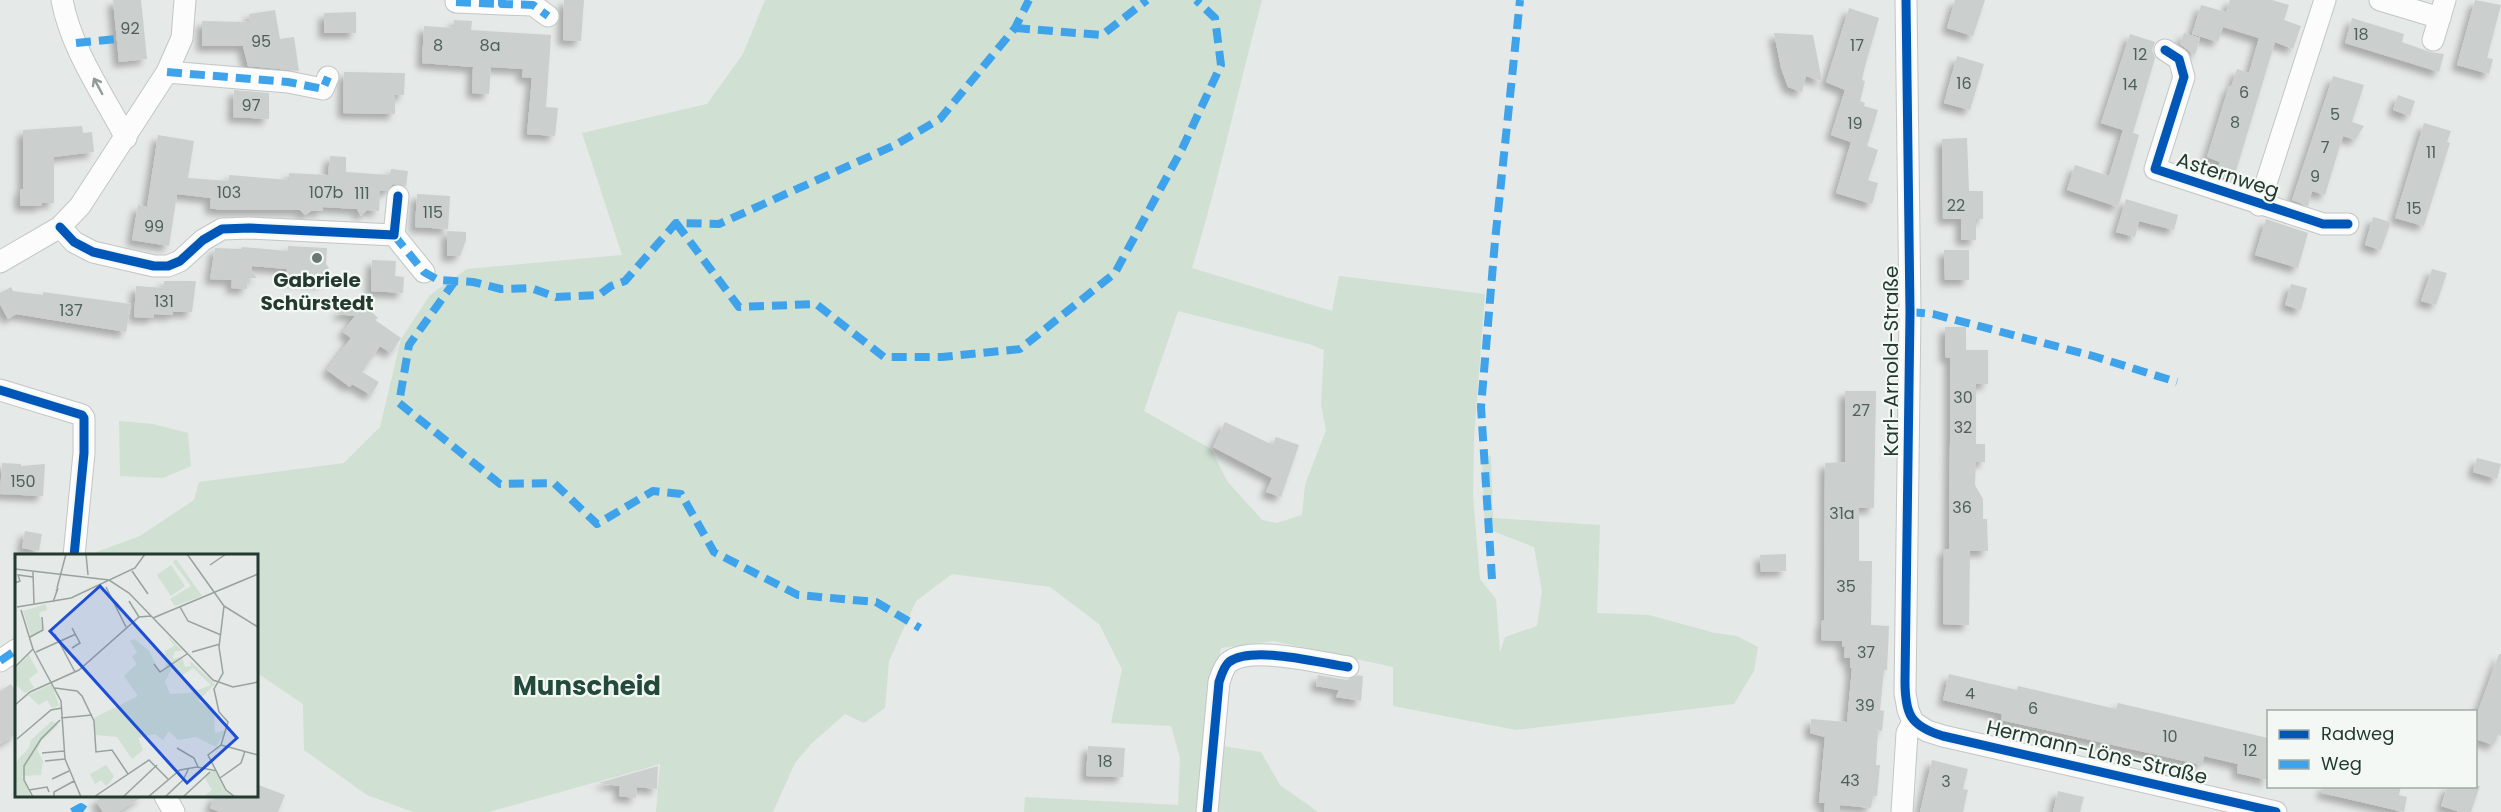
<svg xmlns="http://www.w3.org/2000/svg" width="2501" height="812" font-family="Poppins,sans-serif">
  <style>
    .green { fill: #d0e0d3; fill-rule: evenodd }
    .building { fill: #cbd0ce; filter: url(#shadow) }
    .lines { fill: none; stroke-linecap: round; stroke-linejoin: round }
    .minor-casing { stroke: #c2c6c4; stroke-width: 23 }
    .minor { stroke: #fbfcfb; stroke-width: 21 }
    .quiet { stroke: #3ea3eb; stroke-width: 8; stroke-dasharray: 15 8; stroke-linecap: butt }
    .cycleway-casing { stroke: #f3f8f4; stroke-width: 13 }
    .cycleway { stroke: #0057b8; stroke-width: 9 }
    .oneway { stroke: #909b96 }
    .poi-dot { fill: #687771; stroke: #f3f8f4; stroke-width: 2 }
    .labels { text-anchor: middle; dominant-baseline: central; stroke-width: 4.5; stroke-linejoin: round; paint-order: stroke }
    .number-label { font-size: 16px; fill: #4e6059 }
    .street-label { font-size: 20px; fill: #243a31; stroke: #f3f8f4 }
    .poi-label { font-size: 20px; font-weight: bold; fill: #243a31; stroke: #f3f8f4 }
    .district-label { font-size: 26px; font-weight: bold; fill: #234a3b; stroke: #f3f8f4 }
    .inset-road { fill: none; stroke: #98a39e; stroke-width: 1.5 }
    .view { fill: #1d4ed8; fill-opacity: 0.15; stroke: #1d4ed8; stroke-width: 3 }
    .inset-edge { fill: none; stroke: #243a31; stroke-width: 3 }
  </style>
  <defs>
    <filter id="shadow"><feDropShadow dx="-5.5" dy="5.5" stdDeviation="3" flood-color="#0004"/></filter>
  </defs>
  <rect width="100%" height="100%" fill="#e5e9e7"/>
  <!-- green -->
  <path class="green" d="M765 0H1262C1238 89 1219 180 1192 268L1332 311 1339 276 1485 294 1474 438 1473 495 1480 579 1496 599 1500 652 1505 637 1537 626 1542 591 1534 547 1485 528 1482 455 1491 456 1493 518 1600 525 1597 613 1649 615 1715 633 1737 636 1758 647 1754 671 1734 704 1516 730 1393 706V667L1273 641 1221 648 1209 728 1222 746 1261 752 1280 785 1318 812H1024L1025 797 1178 805 1180 758 1171 726 1111 723 1122 669 1099 624 1050 587 952 574 916 601 889 661 885 708 864 723 845 714 811 744 795 763 773 812H656L660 764 489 812H413L367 795 304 750 303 704 257 673 256 556H85L140 536 194 500 199 482 344 463 380 427 401 339 430 295 467 269 622 255 582 133 707 104 743 54ZM1178 311 1309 344 1324 350 1321 404 1326 430 1305 485 1302 515 1277 523 1262 520 1227 481 1211 449 1144 411Z
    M119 421 153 424 188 433 191 466 163 478 120 476Z"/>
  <!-- building -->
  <path class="building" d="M113 0H141L147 59 119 62Z
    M564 0H584L581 41 563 40Z
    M1955 0H1985L1973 36 1947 28Z
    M2230 0H2272L2289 5 2284 20 2301 26 2293 49 2275 42 2233 181 2215 175 2220 162 2207 157 2229 86 2231 87 2237 69 2249 73 2259 38 2223 27 2218 42 2192 34 2201 5 2226 12Z
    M2475 0 2501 5 2487 58 2493 59 2489 74 2457 65Z
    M1849 8 1879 18 1865 66 1862 80 1865 81 1860 101 1865 103 1864 106 1878 110 1867 146 1878 150 1868 180 1878 183 1872 204 1836 193 1851 142 1831 135 1845 90 1826 82Z
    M275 10 280 39 294 37 299 71 248 66 243 46H202V21L250 22 249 14Z
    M356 12V33H324V13Z
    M2352 18 2404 34 2402 42 2430 52 2444 54 2439 72 2345 43Z
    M454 20 472 21 471 30 551 35 546 107 558 108 555 136 527 134 532 78 522 77 523 69 491 67 489 94 472 93 473 67 422 63 424 26 454 28Z
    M1774 33 1813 35 1822 81 1806 76 1802 92 1788 87 1781 68Z
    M2184 33 2200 38 2195 55 2180 44Z
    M2130 34 2155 42 2152 50 2155 58 2133 133 2128 131 2139 135 2118 207 2067 190 2075 165 2109 176 2123 130 2101 123Z
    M1957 56 1984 64 1970 110 1944 103Z
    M344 72 405 73 404 95H395V114L343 113Z
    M2333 76 2364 85 2352 122 2364 126 2355 140 2343 136 2325 195 2312 191 2308 206 2292 200Z
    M234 90 269 93V119L233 117Z
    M2398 95 2415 101 2410 116 2393 110Z
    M2424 123 2451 131 2447 142 2450 143 2424 226 2395 218Z
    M82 126 83 133 92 132 94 152 54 157V203H42V206H20V189H23V130Z
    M158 135 194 141 188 178 229 181V175L289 180V173L328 175 330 156 346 157V172L390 175 391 169 408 171 406 186 393 184 387 191H380L379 211 367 210 361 216 357 209 323 207V211H311L305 215 300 210H221L210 208 211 198 177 194 169 246 132 240 138 205 147 207Z
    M1967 138 1969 191H1983V219H1976V240H1961V219H1943L1942 139Z
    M417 194 450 196 448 229 415 227Z
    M2126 199 2178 215 2174 230 2139 221 2135 237 2116 232Z
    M2373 217 2391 222 2381 250 2365 245Z
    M2266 219 2308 233 2298 268 2255 255Z
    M447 231 466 232V240L460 256H447Z
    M288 246 327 248 326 264 329 268 325 271 324 283 286 279 287 269 252 266 251 270 257 278H248L247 289 231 288 232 280 210 279 215 248 241 249 242 247 288 251Z
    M1944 250H1969V280H1945Z
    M372 260 396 261 395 276 404 277 403 293 371 291Z
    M2432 269 2447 273 2436 305 2421 301Z
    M164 281H196L192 312H173V315L154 314V318L134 317 136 286 164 288Z
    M2291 284 2307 288 2301 310 2285 305Z
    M11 287 13 291 43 295V292L131 304 126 332 16 314 8 319 0 304V293Z
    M359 299 378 318 375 320 401 338 391 353 380 346 362 372 379 382 371 395 352 384 350 387 327 370 351 338 343 332 355 316 336 314Z
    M1945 327H1966V350H1988V384H1976V444H1985V462H1976L1975 485 1983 499V519H1987L1988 551H1970L1969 625 1943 624 1944 549H1949L1950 443V358L1945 357Z
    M1845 391H1876L1874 508H1859V561H1872L1871 625 1889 626 1887 670H1884L1880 710 1884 711 1882 731 1878 730 1876 765H1880L1877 796H1873L1871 808 1840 805V812H1824L1825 803H1819L1825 737 1810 733 1811 719 1847 722 1852 668H1850V658H1844L1845 647 1842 646V641L1821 640 1822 620 1824 621 1825 463 1845 462Z
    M1225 422 1273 445 1276 437 1299 445 1281 497 1266 492 1272 478 1213 447Z
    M2477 458 2501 464 2497 479 2473 472Z
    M2 463 21 464V466L45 464 43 496 0 494Z
    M25 531 42 534 39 551 22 548Z
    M1786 554V571L1761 572 1760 555Z
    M2499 654H2501V736L2498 735 2494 745 2475 739V719Z
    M1949 674 2017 690 2018 686 2116 709 2118 703 2268 738V780L2237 773 2238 764 2204 756 2202 765 2001 720 2002 714 1943 700Z
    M1318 675 1347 680 1358 675 1363 676 1361 701 1336 697 1339 690 1316 686Z
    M11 684 16 692V734L0 744V691Z
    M1088 746 1125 748 1123 777 1086 776Z
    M1932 760 1968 769 1963 789 1968 790 1963 812H1920Z
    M658 766 657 789 637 787 636 798 619 796 620 786 599 783Z
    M256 784 285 795 278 812H220L210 808 215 795H256Z
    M2323 786H2401L2399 795 2407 797 2404 812 2322 793Z
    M2448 786H2480L2471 812H2460L2441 806Z
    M2058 791 2084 797 2080 812H2053Z
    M106 795H145L118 812H103L96 801Z"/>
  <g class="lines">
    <defs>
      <path id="minor" d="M62 0C71 49 103 94 126 138
        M502 0V4L533 5 548 16
        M1906 0 1910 312 1905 693 1908 710 1913 722
        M2380 0 2440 18
        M456 2 502 4
        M2433 40 2445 0
        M2165 50 2179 59 2184 77 2155 169 2323 224H2348
        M167 72 288 82 323 89 328 77
        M2259 205 2325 0
        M60 227 74 242 93 252 154 266H168L180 261 203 240 222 229 249 228 394 235 398 196
        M394 235 424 272
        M0 262 60 227 80 206 167 72 182 38 185 0
        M0 390 82 415 84 418V453L74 556
        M0 661 16 650
        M1913 722 1927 731 1943 736 2276 812
        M165 796 174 812
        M1207 812 1219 682C1221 676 1224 666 1229 662 1253 645 1319 663 1348 667
        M1902 812 1907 733 1913 722"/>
    </defs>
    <!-- minor casing -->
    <use href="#minor" class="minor-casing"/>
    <!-- minor -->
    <use href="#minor" class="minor"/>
    <!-- quiet -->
    <path class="quiet" d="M502 0V4L533 5 548 16
      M456 2 502 4
      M1015 28 1102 35 1147 0
      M76 43 117 39
      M167 72 288 82 323 89 328 77
      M676 223 739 307 816 304 884 357H942L1020 349 1115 273 1182 149 1221 65 1215 18 1196 0
      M394 235 424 272 438 280 473 282 501 289 531 288 556 297 599 295 611 286 625 281 676 223 719 224 895 145 940 119 1015 28 1029 0
      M455 281 409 345 399 403 500 484 554 483 597 524 653 491 681 494 714 552 798 595 876 602 920 628
      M1910 312 1933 314 2093 356 2177 382
      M1492 579 1481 407 1495 241 1520 0
      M0 661 16 650
      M72 812 81 807 88 812"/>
    <defs>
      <path id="cycleway" d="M1906 0 1910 312 1905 681C1905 714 1910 726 1943 736L2276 812
        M2165 50 2179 59 2184 77 2155 169 2323 224H2348
        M60 227 74 242 93 252 154 266H168L180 261 203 240 222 229 249 228 394 235 398 196
        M0 390 82 415 84 418V453L74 556
        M1207 812 1219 682C1221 676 1224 666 1229 662 1253 645 1319 663 1348 667"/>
    </defs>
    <!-- cycleway casing -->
    <use href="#cycleway" class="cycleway-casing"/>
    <!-- cycleway -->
    <use href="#cycleway" class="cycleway"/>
  </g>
  <!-- one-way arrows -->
  <defs><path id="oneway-shaft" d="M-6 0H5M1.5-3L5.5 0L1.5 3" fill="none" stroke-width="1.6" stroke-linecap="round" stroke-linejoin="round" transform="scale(1.5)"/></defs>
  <use class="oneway" href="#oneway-shaft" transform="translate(98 86) rotate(-118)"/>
  <!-- markers -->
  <circle class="poi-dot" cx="317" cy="258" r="6"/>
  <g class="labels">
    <!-- number labels -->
    <g class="number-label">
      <text x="130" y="28">92</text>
      <text x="2361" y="34">18</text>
      <text x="261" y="41">95</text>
      <text x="438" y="45">8</text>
      <text x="490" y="45">8a</text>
      <text x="1857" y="45">17</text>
      <text x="2140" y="54">12</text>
      <text x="1964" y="83">16</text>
      <text x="2130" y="84">14</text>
      <text x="2244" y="92">6</text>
      <text x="251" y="105">97</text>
      <text x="2335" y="114">5</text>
      <text x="2235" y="122">8</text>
      <text x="1855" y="123">19</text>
      <text x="2325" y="147">7</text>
      <text x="2431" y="152">11</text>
      <text x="2315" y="176">9</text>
      <text x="229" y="192">103</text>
      <text x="326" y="192">107b</text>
      <text x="362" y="193">111</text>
      <text x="1956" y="205">22</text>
      <text x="2414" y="208">15</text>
      <text x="433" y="212">115</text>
      <text x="154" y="226">99</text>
      <text x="164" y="301">131</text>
      <text x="71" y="310">137</text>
      <text x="1963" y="397">30</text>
      <text x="1861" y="410">27</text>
      <text x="1963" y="427">32</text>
      <text x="23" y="481">150</text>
      <text x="1962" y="507">36</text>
      <text x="1842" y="513">31a</text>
      <text x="1846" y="586">35</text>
      <text x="1866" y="652">37</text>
      <text x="1970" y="693">4</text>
      <text x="1865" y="705">39</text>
      <text x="2033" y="708">6</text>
      <text x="2170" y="736">10</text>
      <text x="2250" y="750">12</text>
      <text x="1105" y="761">18</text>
      <text x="1850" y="780">43</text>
      <text x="1946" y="781">3</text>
    </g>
    <!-- street labels -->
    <g class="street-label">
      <text transform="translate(2228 175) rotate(18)">Asternweg</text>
      <text transform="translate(1891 361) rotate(-90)">Karl-Arnold-Straße</text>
      <text transform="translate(2097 752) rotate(13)">Hermann-Löns-Straße</text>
    </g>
    <!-- poi labels -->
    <g class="poi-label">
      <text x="317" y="280">Gabriele<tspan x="317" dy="23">Schürstedt</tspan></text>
    </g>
    <!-- district labels -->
    <g class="district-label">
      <text x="587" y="686">Munscheid</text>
    </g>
  </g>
  <!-- overview -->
  <g transform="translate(15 554)">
    <rect width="243" height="243" fill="#e5e9e7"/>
    <path d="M161 5 187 42 160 52 155 45 176 32 158 8ZM156 11 170 32 156 42 142 21ZM31 50 32 56 24 59 28 75 16 82 8 57ZM152 81 167 97H160L157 105 167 103 170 113 176 112 175 107 200 130 183 147 199 158 200 179 211 176 201 193 181 183 163 186 154 177 148 186 140 180 123 184 128 196 117 205 102 183 81 181 79 164 123 142 109 122 122 110 117 103 122 98 115 87 120 85 134 97 145 119 151 114 150 97 159 92ZM157 113 165 123 178 114 196 131 175 139 155 140 150 128ZM14 101 23 118 14 125 19 134 10 139 0 130V115ZM37 130 44 152 37 154 32 146 24 151 13 141ZM37 167 43 171 26 187 22 196 28 207 26 221 7 222 16 243H1L0 209 14 194 16 186ZM91 211 99 222 96 227 91 232 86 226 80 230 75 220ZM196 217 201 218 211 238 218 243H188L197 236 190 224Z" fill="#d0e0d3" fill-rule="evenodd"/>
    <path class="inset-road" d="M71 0 73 21M172 0 209 52 204 93 208 119 199 135 204 158 213 168 206 191 193 201 211 236 220 243M195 11 211 0M0 15 94 26 114 39 198 126 218 133 243 128M117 17 133 40M18 18 19 51M0 29 5 27 3 21 18 23M91 33 111 73M42 34 51 0M114 47 124 63M38 48 43 34 41 37M209 52 243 73M2 53 56 44 120 14 130 0M165 53 173 67 206 81M6 56 18 95M138 64 243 20M40 80 60 118M15 83 28 76 27 63M57 94 65 89 57 74M18 95 46 147 50 205 66 243M21 98 61 80M177 98 205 90M139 110 145 118 172 100M0 113 18 95M40 134 62 137 67 142 79 167 81 198 97 196 113 220M0 151 15 138 64 116 124 63 136 62M46 164 77 161M2 185 36 156 47 154M206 191 243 201M162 194 179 204 183 213M27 199 49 197M30 207 50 205M205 224 226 209 230 197M37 225 54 217M14 236 32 233 34 238M18 243 9 226V212L26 185 45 166M39 243V238L59 227M79 243 134 206 153 225M108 243 142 211M133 243 165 216 182 213 202 217M150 243 168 226 174 214M168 243 195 218"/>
    <path class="view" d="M85 32 222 184 172 229 35 77Z"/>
    <rect width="243" height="243" class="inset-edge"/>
  </g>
  <!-- legend -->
  <rect x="2267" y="710" width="210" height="78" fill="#f3f8f4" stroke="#a0aca6" stroke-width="1.5"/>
  <rect x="2279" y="730" width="30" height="9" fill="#0057b8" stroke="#a0aca6" stroke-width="1.5"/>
  <text x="2321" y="740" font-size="18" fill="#243a31">Radweg</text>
  <rect x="2279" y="760" width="30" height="9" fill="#3ea3eb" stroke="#a0aca6" stroke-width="1.5"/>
  <text x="2321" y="770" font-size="18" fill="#243a31">Weg</text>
</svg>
